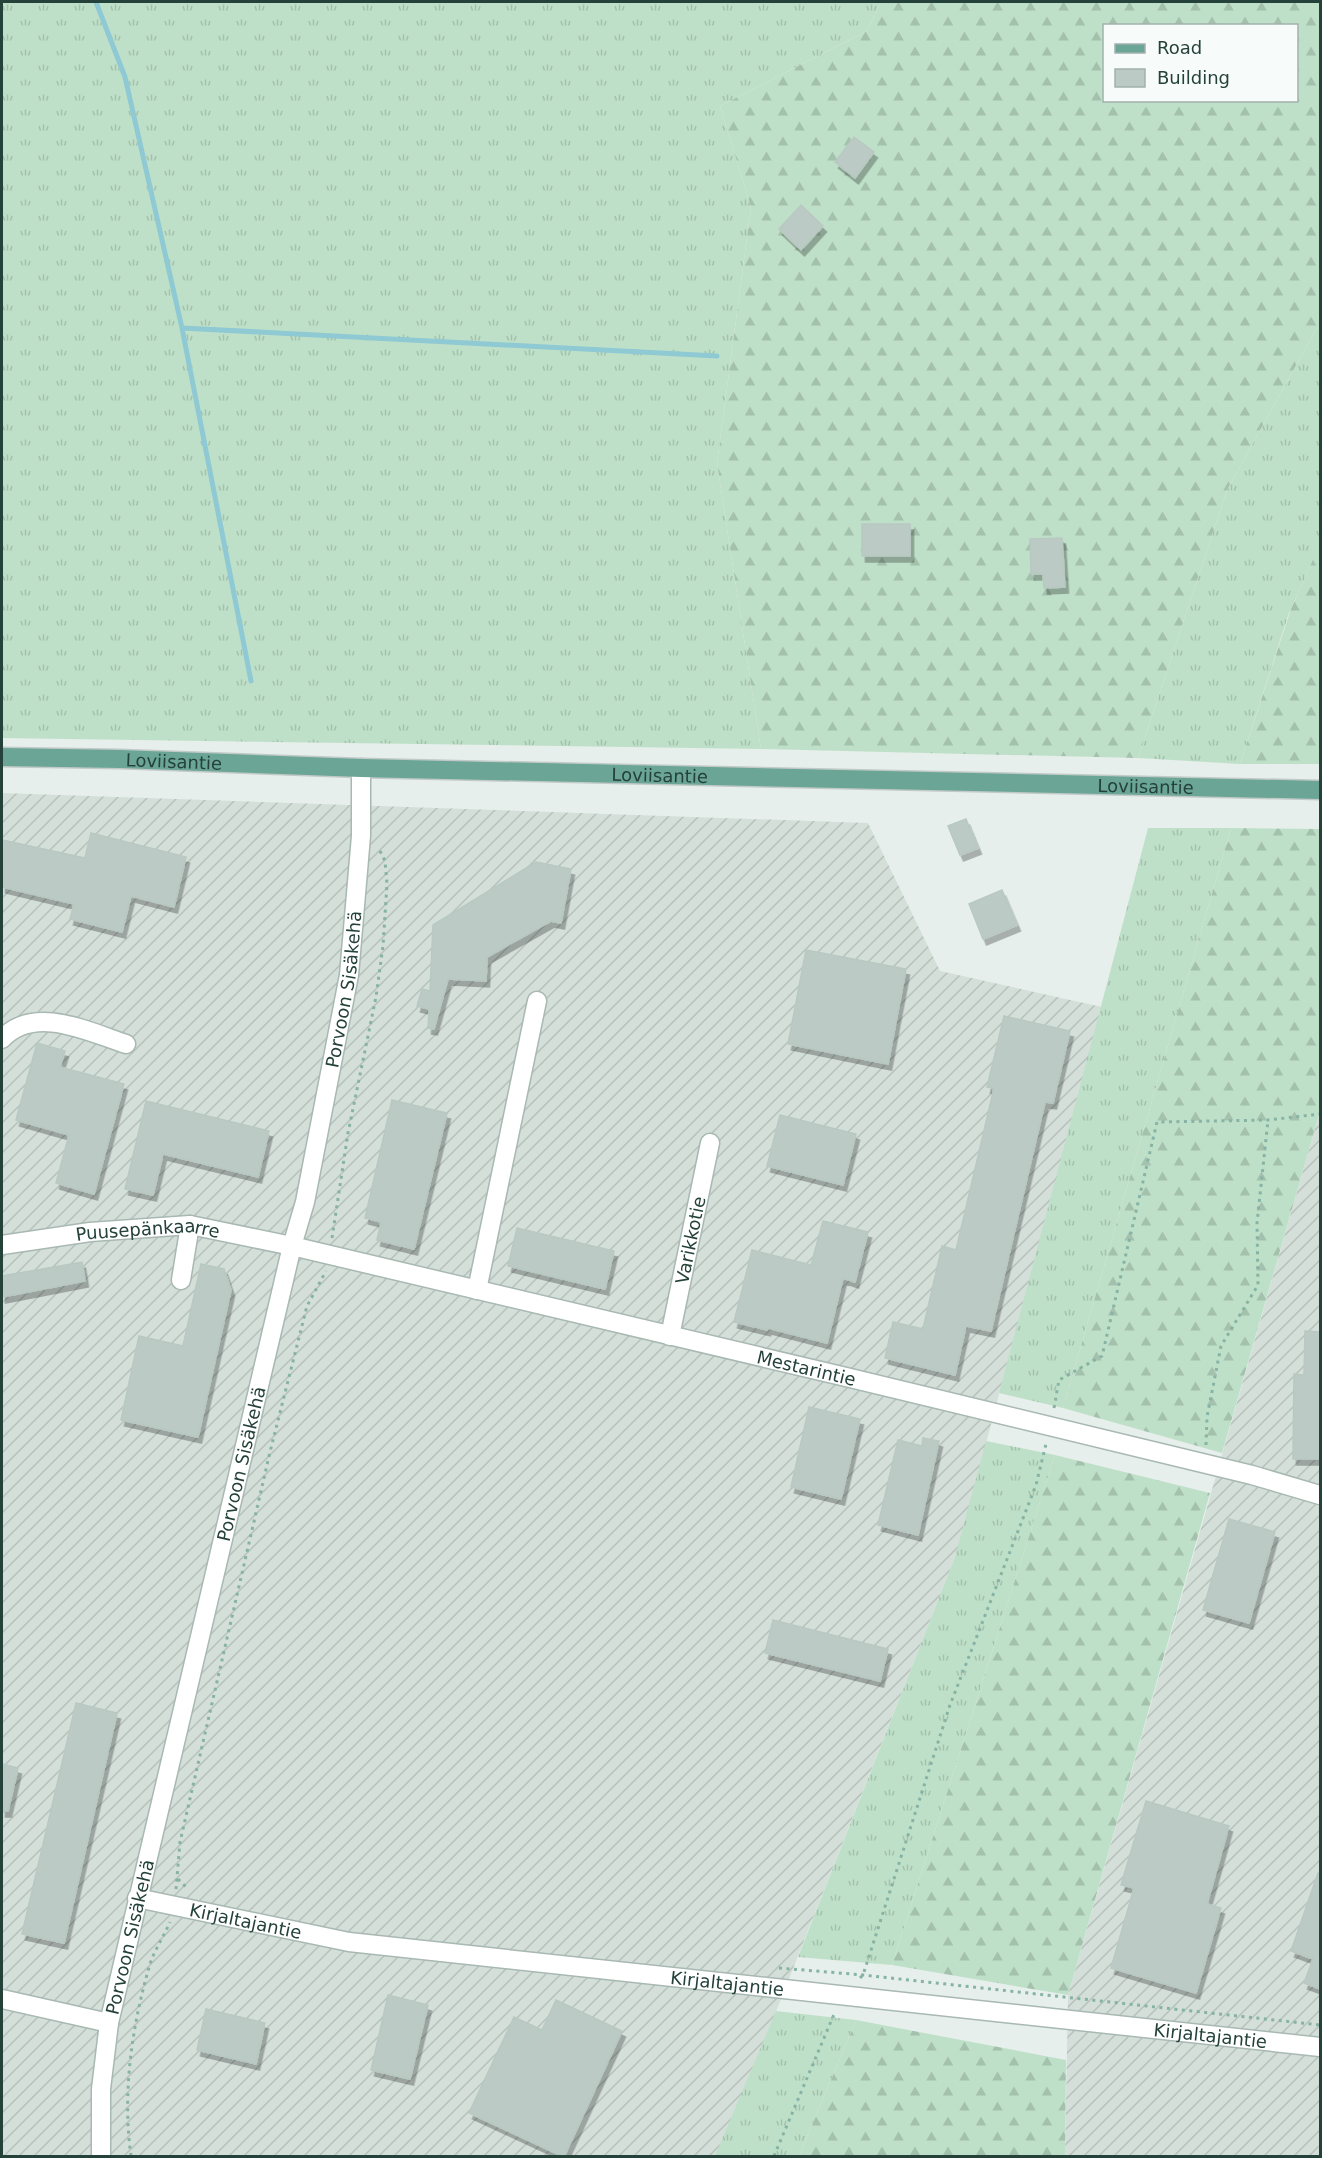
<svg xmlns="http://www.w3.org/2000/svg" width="1322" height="2158" font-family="'DejaVu Sans',sans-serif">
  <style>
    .industrial { fill: url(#industrial-furrows) }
    .grass { fill: url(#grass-tufts) }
    .forest { fill: url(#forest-firs); fill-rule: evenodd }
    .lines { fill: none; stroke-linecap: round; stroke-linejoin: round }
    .stream { stroke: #8ec9d4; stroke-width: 5 }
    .building { fill: #bbcac4; stroke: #b8c9c2; stroke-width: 1.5; filter: url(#shadow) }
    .minor-casing { stroke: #a8b8b2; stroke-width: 21 }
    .major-casing { stroke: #c2cac8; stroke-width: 21 }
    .path { stroke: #86b3a5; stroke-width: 3; stroke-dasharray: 3 4.5; stroke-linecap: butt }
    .minor { stroke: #fff; stroke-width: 18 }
    .major { stroke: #6aa596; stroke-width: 18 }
    .labels { text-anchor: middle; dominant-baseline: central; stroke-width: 5; stroke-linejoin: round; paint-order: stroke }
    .street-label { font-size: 18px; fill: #24423a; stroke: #f7fbf9 }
  </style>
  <defs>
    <pattern id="industrial-furrows" width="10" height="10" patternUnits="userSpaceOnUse" patternTransform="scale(1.5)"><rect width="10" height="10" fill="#d4dfda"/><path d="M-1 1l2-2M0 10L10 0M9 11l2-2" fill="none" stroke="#b6c1bc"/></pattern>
    <pattern id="grass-tufts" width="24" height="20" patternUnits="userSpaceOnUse" patternTransform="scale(1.5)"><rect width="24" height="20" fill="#bfe0c8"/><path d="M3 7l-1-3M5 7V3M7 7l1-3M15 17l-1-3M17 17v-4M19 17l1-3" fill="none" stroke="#a4c1ad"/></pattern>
    <pattern id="forest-firs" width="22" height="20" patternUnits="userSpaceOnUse" patternTransform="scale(1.5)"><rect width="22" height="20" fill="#bfe0c8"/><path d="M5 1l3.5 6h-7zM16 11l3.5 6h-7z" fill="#a4c1ad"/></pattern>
    <filter id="shadow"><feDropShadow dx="3.5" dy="6" stdDeviation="0" flood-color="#0004"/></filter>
  </defs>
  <rect width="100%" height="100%" fill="#e6efeb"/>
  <!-- industrial -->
  <path class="industrial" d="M2 793 868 823 940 971 1102 1007 957 1552 759 2055 716 2156H2Z
    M1320 1111V2156H1065L1068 1995Z"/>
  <!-- grass -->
  <path class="grass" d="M2 2H881L867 31 720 106 751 207 717 463 761 749 2 738Z
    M1320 322V545L1289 613 1240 764 1138 758 1227 490Z
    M1148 828H1231L1063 1408 999 1393Z
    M986 1441 1055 1455 892 1965 798 1957 955 1557Z
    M776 2011 856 2020 799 2156H715Z"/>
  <!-- forest -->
  <path class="forest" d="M881 2H1320V322L1227 490 1138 758 761 749 717 463 751 207 720 106 867 31ZM1104 26H1296V100H1104Z
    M1320 544V764H1240L1291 609Z
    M1231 828 1320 829V1111L1222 1453 1063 1408Z
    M1055 1455 1210 1493 1068 1995 892 1965Z
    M856 2020 1066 2060 1065 2156H799Z"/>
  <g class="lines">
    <!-- stream -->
    <path class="stream" d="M96 2 125 77 182 328 251 681
      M182 328 717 356"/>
  </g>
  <!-- building -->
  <path class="building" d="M854 137 874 152 855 178 835 162Z
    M801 205 823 226 801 250 779 229Z
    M862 524H910V556H862Z
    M1062 538 1065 587 1044 588 1043 574H1031L1030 539Z
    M966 819 978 848 960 855 948 826Z
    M91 833 186 857 174 907 131 896 122 932 70 919 74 904 2 887V840L85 858Z
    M536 862 571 869 561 923 551 921 487 957 486 981 448 979 434 1029 428 1028 429 1009 417 1006 422 989 430 991 433 925Z
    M1002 890 1017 925 983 939 969 904Z
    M806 950 906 969 888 1064 788 1044Z
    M1004 1016 1070 1031 1053 1103 1045 1102 991 1331 966 1326 955 1375 885 1358 893 1322 923 1329 942 1246 956 1250 994 1088 987 1087Z
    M37 1043 65 1051 60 1067 124 1084 94 1194 56 1183 69 1135 16 1120Z
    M392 1100 447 1113 414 1249 377 1240 381 1222 365 1218Z
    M146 1101 269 1131 258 1177 163 1154 153 1195 125 1189Z
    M780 1115 856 1134 843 1185 767 1166Z
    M823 1221 868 1232 855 1282 843 1278 827 1343 768 1328 767 1330 734 1322 752 1250 811 1265Z
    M517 1228 614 1251 605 1289 508 1266Z
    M82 1262 85 1281 2 1297V1276Z
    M201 1264 224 1269 231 1290 198 1437 121 1420 139 1336 183 1346Z
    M1305 1331 1320 1332V1459H1293L1294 1374 1304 1375Z
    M809 1407 860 1419 841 1499 791 1487Z
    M923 1438 939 1441 918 1535 878 1525 898 1440 922 1446Z
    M1229 1519 1275 1532 1249 1623 1203 1610Z
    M773 1620 888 1649 880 1681 765 1653Z
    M76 1703 117 1713 64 1943 22 1934Z
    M2 1764 18 1768 8 1811H2Z
    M1146 1801 1229 1826 1207 1904 1221 1908 1196 1993 1111 1968 1134 1888 1121 1885Z
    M1318 1873 1320 1874V1989L1304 1983 1313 1959 1291 1951Z
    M388 1995 428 2005 410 2079 371 2070Z
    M556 2000 622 2031 564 2157 469 2113 514 2017 542 2030Z
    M206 2009 265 2023 256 2064 197 2050Z"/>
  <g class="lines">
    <defs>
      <g id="minor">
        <path d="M2 1039C34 1004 89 1032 126 1044"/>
        <path id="s1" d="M2 1245 90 1232 190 1225 292 1246 846 1377 1252 1475 1320 1495"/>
        <path d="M181 1280 190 1225"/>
        <path d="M477 1290 537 1001"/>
        <path id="s2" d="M670 1336 710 1143"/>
        <path id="s3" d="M137 1898 349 1942 1320 2047"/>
        <path d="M2 1999 109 2023"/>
        <path id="s4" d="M101 2156V2089L109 2023 292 1246 305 1202 349 975 361 836V768"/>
      </g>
      <g id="major">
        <path id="s5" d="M2 757 120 759 361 768 1320 790"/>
      </g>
    </defs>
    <!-- minor casing -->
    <use href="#minor" class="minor-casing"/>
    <!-- major casing -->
    <use href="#major" class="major-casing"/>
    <!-- path -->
    <path class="path" d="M332 1238 348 1133 376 997 383 946 387 884 385 861 379 849
      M1054 1408 1059 1380 1102 1356 1157 1122 1268 1120 1320 1114
      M1206 1445 1207 1417 1221 1346 1258 1285 1257 1223 1268 1120
      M178 1879 188 1889
      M176 1889 180 1842 270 1452 307 1306 326 1271
      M779 1968 863 1975 1320 2025
      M860 1978 863 1975 950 1705 1036 1485 1046 1444
      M131 2156C122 2093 132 2025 150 1964 155 1949 164 1936 170 1922
      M774 2156 835 2012"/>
    <!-- minor -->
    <use href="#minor" class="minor"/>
    <!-- major -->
    <use href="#major" class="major"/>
  </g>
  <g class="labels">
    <!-- street labels -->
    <g class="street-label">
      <text stroke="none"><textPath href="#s5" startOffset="172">Loviisantie</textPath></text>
      <text stroke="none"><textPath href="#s5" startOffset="658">Loviisantie</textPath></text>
      <text stroke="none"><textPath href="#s5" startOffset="1144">Loviisantie</textPath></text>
      <text stroke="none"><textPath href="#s4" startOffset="1194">Porvoon Sisäkehä</textPath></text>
      <text stroke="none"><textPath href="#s1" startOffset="147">Puusepänkaarre</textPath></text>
      <text stroke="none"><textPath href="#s2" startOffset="98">Varikkotie</textPath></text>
      <text stroke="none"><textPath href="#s1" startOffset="822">Mestarintie</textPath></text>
      <text stroke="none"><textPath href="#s4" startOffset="708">Porvoon Sisäkehä</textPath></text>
      <text stroke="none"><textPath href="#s3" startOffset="111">Kirjaltajantie</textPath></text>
      <text stroke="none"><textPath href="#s4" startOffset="222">Porvoon Sisäkehä</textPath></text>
      <text stroke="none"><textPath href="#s3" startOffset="597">Kirjaltajantie</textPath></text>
      <text stroke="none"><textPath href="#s3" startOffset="1083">Kirjaltajantie</textPath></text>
    </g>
  </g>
  <!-- border -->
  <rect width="1322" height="2158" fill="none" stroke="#24423a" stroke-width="6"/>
  <!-- legend -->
  <rect x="1103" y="24" width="195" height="78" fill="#f7fbf9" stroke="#a3b1ad" stroke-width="1.5"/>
  <rect x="1115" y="44" width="30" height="9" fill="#6aa596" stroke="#a3b1ad" stroke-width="1.5"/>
  <text x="1157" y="54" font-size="18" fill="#24423a">Road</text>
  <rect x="1115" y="69" width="30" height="18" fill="#bbcac4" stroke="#a3b1ad" stroke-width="1.5"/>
  <text x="1157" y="84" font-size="18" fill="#24423a">Building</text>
</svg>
